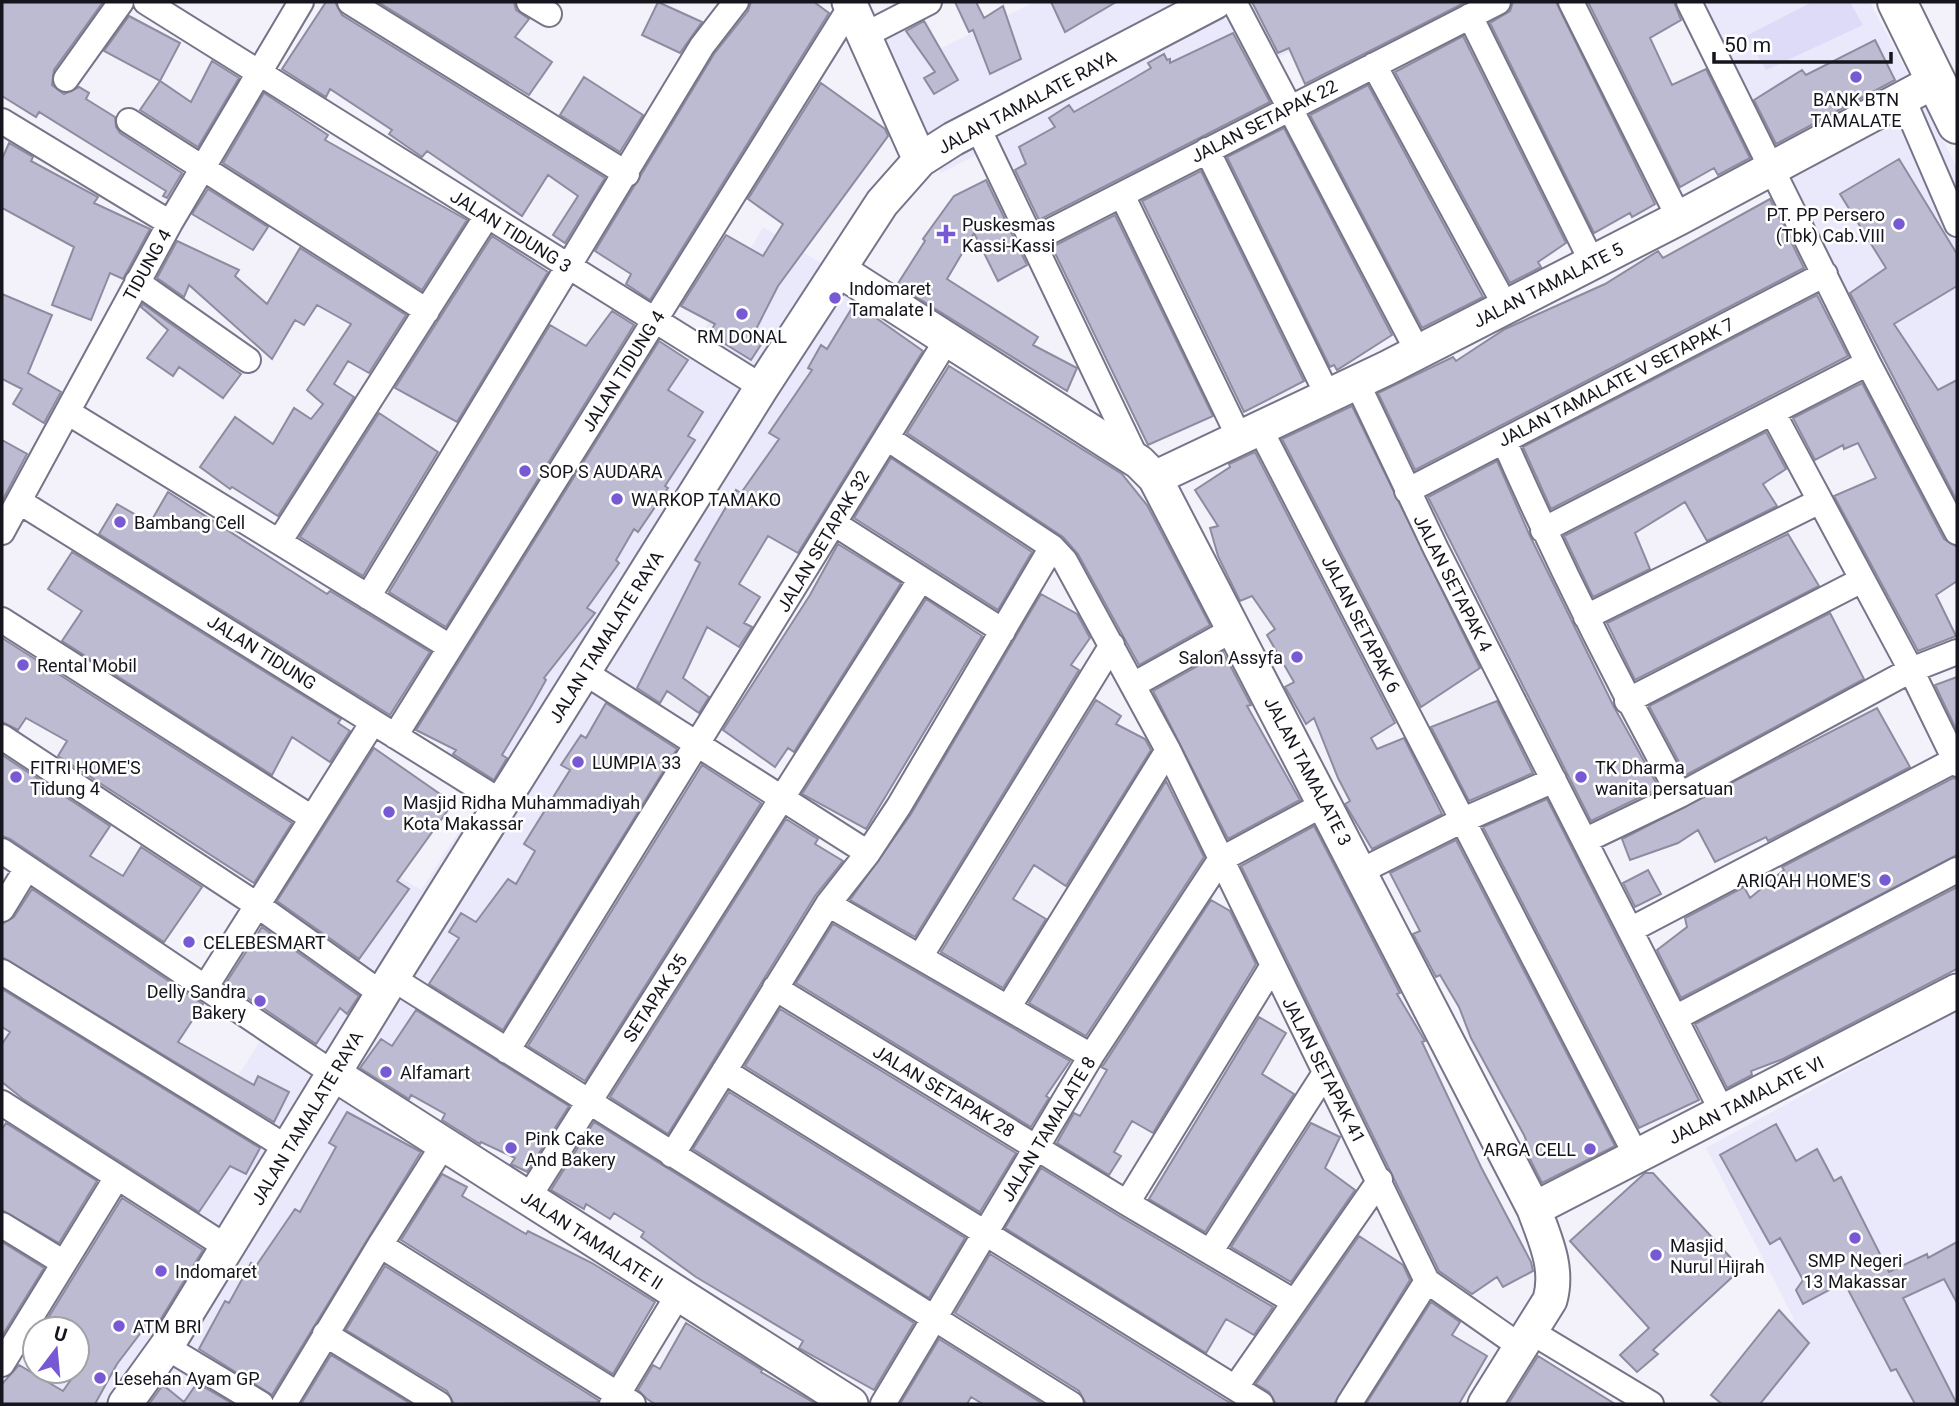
<svg xmlns="http://www.w3.org/2000/svg" width="1959" height="1406" font-family="Roboto,sans-serif">
  <style>
    .built { fill: #eae9fb }
    .green { fill: #dedbf9 }
    .building { fill: #bdbbd1; stroke: #8d8b9f; stroke-width: 2 }
    .lines { fill: none; stroke-linecap: round; stroke-linejoin: round }
    .street-casing { stroke: #767488; stroke-width: 28 }
    .secondary-casing { stroke: #767488; stroke-width: 37 }
    .primary-casing { stroke: #767488; stroke-width: 42 }
    .street { stroke: #fff; stroke-width: 24 }
    .secondary { stroke: #fff; stroke-width: 33 }
    .primary { stroke: #fff; stroke-width: 38 }
    .poi-dot { fill: #7659d3; stroke: #fff; stroke-width: 2.5 }
    .labels { text-anchor: middle; dominant-baseline: central; stroke-width: 5; stroke-linejoin: round; paint-order: stroke }
    .poi-label { font-size: 18px; fill: #16151d; stroke: #fff; text-anchor: start }
    .street-label { font-size: 18px; fill: #16151d; stroke: #fff }
  </style>
  <rect width="100%" height="100%" fill="#f3f2fb"/>
  <!-- built -->
  <path class="built" d="M1035 2H1386L1011 197 985 151 941 173 880 34 921 11 941 48Z
    M1686 2H1870L1957 167V531Z
    M763 227 824 265 897 328 457 1022 381 1155 237 1385 269 1404H29L50 1371H77L76 1329 271 1024 209 984 313 824 421 890 487 788 441 758 687 360Z
    M1957 1011V1404H1716L1794 1319 1706 1148Z"/>
  <!-- green -->
  <path class="green" d="M1812 2H1850L1863 25 1766 70 1746 36Z"/>
  <!-- building -->
  <path class="building" d="M2 2H103L54 70 52 85 64 94 79 87 89 93 86 99 115 117 116 127 120 133 182 173 167 198 163 196 166 191 39 112 36 117 2 96Z
    M326 2H335L342 15 605 178 565 243 553 235 578 196 548 175 522 216 427 151 422 157 389 134 392 130 330 89 326 97 282 69Z
    M378 2H514L516 10 529 19 515 37 552 62 529 95Z
    M658 2 702 22 680 53 642 35Z
    M751 2H814L829 13 650 300 626 284 631 274 595 251 714 54 748 11Z
    M955 2H976L984 18 1003 6 1021 59 990 74 973 30 969 32Z
    M1051 2H1116L1065 32Z
    M1252 2H1466L1305 84 1289 48 1278 53Z
    M1513 2H1556L1655 204 1632 217 1630 213 1594 233 1490 23 1510 11Z
    M1588 2H1674L1681 20 1650 38 1672 85 1706 69 1750 158 1718 175 1714 168 1680 187Z
    M129 16 180 43 160 81 104 51Z
    M924 21 958 80 934 94 924 78 935 72 906 31Z
    M1233 33 1270 102 1039 220 1015 170 1026 164 1019 147 1055 127 1049 118 1069 105 1074 112 1129 81 1151 68 1148 63 1164 54 1167 60 1170 59V63Z
    M1463 36 1566 243 1538 262 1541 267 1510 283 1395 72Z
    M1875 40 1895 80 1776 144 1754 100 1802 70 1806 75Z
    M212 61 239 78 198 147 140 110 160 81 191 102Z
    M584 77 643 115 620 152 560 115Z
    M821 83 885 129 888 136 778 286 752 337 762 343 751 360 709 334 715 324 681 306 726 235 763 256 783 224 748 199Z
    M1368 85 1483 297 1422 328 1310 115Z
    M264 93 328 135 325 140 467 220 422 290 223 163Z
    M1284 128 1392 335 1337 370 1334 365 1330 367 1227 157Z
    M9 143 33 157 31 161 98 197 94 203 150 229 123 279 110 273 91 320 52 305 74 247 2 208V159Z
    M1899 159 1957 254V286L1894 324 1938 390 1957 380V501L1850 293 1886 268 1840 194Z
    M1201 171 1304 381 1244 412 1142 201Z
    M986 180 1027 265 998 281 974 233 947 279 1038 337 1033 345 1077 368 1067 391 897 285 925 241 923 239 954 196Z
    M208 189 268 227 253 250 192 214Z
    M1770 199 1804 268 1415 470 1378 393 1453 357 1456 361 1505 329 1605 284 1658 251 1663 258Z
    M1115 215 1213 416 1148 445 1052 247Z
    M492 236 548 272 457 422 395 388Z
    M177 241 239 270 235 276 267 304 300 248 406 315 369 373 348 361 334 384 354 397 278 516 232 487 230 489 200 467 235 417 273 444 294 408 311 419 323 404 307 390 351 324 317 305 304 325 295 320 272 359 189 285 184 297 157 278Z
    M2 294 52 315 28 373 61 392 44 423 13 404 22 389 2 379Z
    M1817 295 1848 356 1551 509 1523 447Z
    M855 303 923 351 798 553 768 536 739 584 760 597 744 623 752 627 739 647 707 627 683 678 709 697 699 713 667 691 660 703 637 688 700 563 695 560 736 490 741 493 779 439 769 433 812 370 808 368 821 345 827 349Z
    M143 304 241 374 223 398 179 367 173 376 147 358 168 330 141 307Z
    M612 311 634 325 446 627 389 592 550 325 586 346Z
    M659 341 688 360 668 390 703 412 688 436 695 440 665 486 668 488 638 532 634 529 616 560 619 563 587 608 595 613 544 678 546 680 532 705 502 755 507 758 494 780 453 754 456 750 416 730Z
    M949 366 1122 474 1147 505 1210 625 1139 665 1078 554 1063 537 907 433Z
    M1862 383 1944 539 1957 547V581L1936 595 1956 636 1918 651 1834 496 1876 478 1858 443 1844 449 1843 445 1815 460 1793 418Z
    M1352 406 1480 668 1421 707 1282 439Z
    M379 413 438 452 363 576 300 537Z
    M1766 432 1786 469 1763 484 1777 506 1707 541 1685 502 1635 533 1650 569 1593 597 1564 536Z
    M2 440 27 454 2 501Z
    M1255 452 1395 723 1371 738 1377 749 1404 738 1442 814 1372 849 1345 804 1350 801 1338 778 1314 718 1306 724 1285 687 1294 682 1267 635 1275 629 1252 596 1240 601 1218 556 1210 528 1218 526 1195 490 1230 467 1229 464Z
    M891 458 1032 552 998 610 854 518Z
    M1497 461 1530 536 1614 707 1659 788 1591 821 1428 497Z
    M168 492 327 594 330 591 430 652 390 715 99 534 117 504 150 523Z
    M1788 534 1819 586 1635 680 1607 623Z
    M838 544 901 583 794 752 788 748 775 767 723 730 810 595Z
    M72 552 341 719 338 723 350 731 330 762 292 737 272 775 62 641 82 611 48 589Z
    M1041 594 1077 614 1090 638 1071 665 1079 670 915 937 850 900 911 814Z
    M926 599 982 636 866 829 802 794Z
    M1830 613 1864 679 1686 775 1649 706Z
    M2 638 292 823 254 883 58 756 67 741 26 718 18 730 2 722Z
    M1223 652 1251 705 1247 706 1300 800 1228 839 1153 691Z
    M1957 677V731L1935 685Z
    M1096 700 1121 716 1116 724 1145 739 1151 750 1066 886 1034 865 1013 899 1046 919 1003 988 941 952Z
    M1497 701 1533 773 1469 801 1431 727Z
    M606 703 677 749 503 1030 429 984 459 938 449 932 461 913 476 922 508 879 516 884 535 851 524 844 570 770 561 765 581 735 586 738Z
    M1877 708 1910 767 1768 841 1766 837 1715 862 1698 830 1678 843 1630 860 1622 839Z
    M374 748 453 803 397 881 409 889 359 959 277 901Z
    M2 755 110 826 90 856 123 876 141 847 202 887 164 942 10 839 2 836Z
    M702 765 761 803 585 1081 528 1046Z
    M1953 778 1957 779V855L1681 998 1657 950 1687 927 1685 918 1744 887 1750 898 1784 870 1782 867Z
    M1166 781 1204 857 1086 1036 1029 1003Z
    M1547 799 1699 1100 1639 1128 1483 827Z
    M786 819 818 839 815 844 843 861 815 896 668 1134 610 1097Z
    M1314 826 1400 993 1397 994 1425 1041 1422 1042 1481 1167 1531 1262 1533 1271 1503 1287 1497 1277 1472 1294 1439 1271 1241 866Z
    M1456 840 1615 1146 1542 1183 1522 1143 1526 1140 1524 1135 1471 1038 1459 1007 1440 975 1436 977 1413 934 1420 931 1390 873Z
    M1648 870 1661 894 1635 907 1623 883Z
    M1957 887V969L1783 1059 1751 1071 1752 1075 1727 1088 1695 1024Z
    M32 889 203 1004 178 1042 254 1085 258 1076 289 1092 274 1122 2 957V924L14 917Z
    M1211 900 1230 911 1256 964 1153 1133 1132 1121 1114 1152 1121 1156 1109 1175 1057 1143 1074 1113 1080 1116 1107 1070 1101 1067 1104 1064Z
    M833 924 1070 1061 1046 1096 1049 1098 1031 1127 796 983Z
    M262 927 359 996 347 1014 340 1008 316 1044 226 983Z
    M2 989 260 1148 246 1174 230 1166 199 1212 23 1099 2 1082V1044L10 1032 2 1027Z
    M780 1009 1016 1153 980 1212 745 1066Z
    M416 1010 569 1106 527 1172 511 1164 515 1158 481 1142 480 1144 442 1120 445 1114 411 1095 409 1099 360 1068 381 1039 392 1046Z
    M1259 1017 1286 1033 1262 1074 1294 1094 1205 1232 1149 1199Z
    M729 1092 965 1238 929 1298 693 1149Z
    M347 1112 421 1152 272 1395 199 1349 225 1301 229 1303 251 1263 256 1266 295 1209 300 1212 336 1147 329 1143Z
    M594 1122 914 1323 874 1390 799 1348 803 1341 696 1277 641 1237 644 1232 614 1213 610 1219 586 1204 584 1209 551 1190Z
    M6 1123 97 1181 59 1243 2 1210V1129Z
    M1311 1123 1340 1137 1325 1168 1355 1190 1291 1282 1231 1247Z
    M1776 1124 1796 1161 1817 1149 1834 1181 1841 1177 1889 1272 1927 1254 1928 1258 1957 1242V1303L1944 1279 1903 1298 1957 1404H1915L1896 1369 1891 1371 1844 1282 1803 1304 1796 1290 1803 1280 1780 1238 1770 1244 1720 1155Z
    M1041 1168 1119 1216 1273 1307 1254 1335 1226 1319 1206 1353 1005 1228Z
    M1645 1173H1653L1741 1269 1653 1350 1658 1354 1637 1372 1620 1355 1649 1328 1570 1241Z
    M442 1174 467 1187 462 1196 526 1234 528 1231 592 1263 655 1302 613 1374 401 1240Z
    M122 1198 203 1250 159 1322 152 1318 117 1364 95 1404H2V1384L19 1365 63 1391 77 1371 87 1348 77 1342V1329H56L45 1323Z
    M1359 1236 1403 1265 1410 1280 1334 1404H1276L1269 1392 1256 1384Z
    M2 1242 44 1268 2 1336Z
    M990 1254 1227 1401 1233 1404H1086L1079 1391 955 1313Z
    M385 1266 598 1400V1402L454 1404 447 1391 346 1330Z
    M1431 1302 1460 1322 1452 1335 1487 1356 1459 1404H1366Z
    M1779 1310 1809 1343 1760 1404H1722L1711 1395Z
    M686 1323 762 1370 761 1372 816 1404H655L647 1399 638 1390 653 1365 660 1369Z
    M939 1339 1043 1404H983L971 1397 967 1404H900Z
    M331 1355 411 1404H301Z
    M1538 1356 1615 1404H1508Z
    M197 1383 233 1404H149L163 1385 184 1402Z"/>
  <g class="lines">
    <defs>
      <path id="street" d="M146 2 762 387
        M350 2 627 174
        M529 2 549 14
        M1234 2 1418 352
        M1571 2 1679 218
        M1689 2 1868 363 1957 532
        M1470 16 1592 262
        M865 35 929 2
        M1374 65 1506 307
        M66 79 121 2
        M1903 99 1957 224
        M2 121 170 223
        M129 121 427 311
        M978 128 1138 462
        M1207 150 1329 398
        M1122 195 1239 437
        M1031 241 1498 2
        M137 282 248 360
        M1357 383 1436 549 1723 1113
        M69 413 450 647
        M1773 413 1911 670 1957 764
        M1259 427 1636 1155
        M887 438 1052 547 1065 561 1168 750 1427 1281
        M1504 441C1557 561 1616 679 1680 795
        M1407 491 1825 274
        M20 502 503 803
        M835 524 1003 631
        M1543 530 1868 363
        M2 532 170 223 301 2
        M279 542 487 216
        M368 597 702 46 736 2
        M1586 617 1820 501
        M2 620 312 818
        M584 672 868 853
        M1133 685 1234 629
        M1627 701 1862 580
        M395 736 851 6
        M2 737 257 905 382 994
        M1586 840 1680 795 1911 670 1957 652
        M2 851 334 1074
        M1361 871 1461 821 1554 780
        M828 904 1091 1056
        M2 909 27 868
        M1632 929 1955 760
        M920 957 1112 645
        M2 972 289 1149
        M392 978 1071 1404
        M205 988 373 722
        M775 988 1127 1203 1293 1301
        M1008 1008 1168 750
        M1675 1018 1957 870
        M507 1051 948 338
        M724 1071 1261 1404
        M2 1103 228 1248
        M444 1144 380 1245 633 1404
        M672 1155 828 904 868 853 899 806 1052 547
        M528 1198 921 579
        M1127 1203 1272 967
        M2 1225 64 1263
        M1210 1252 1325 1073
        M1427 1281 1521 1347
        M1530 1331 1651 1404
        M325 1334 439 1404
        M166 1347 261 1404
        M2 1364 117 1177
        M1235 1388 1380 1180
        M284 1404 380 1245
        M612 1404 678 1295
        M883 1404 1091 1056 1220 860 1324 804
        M1349 1404 1427 1281"/>
      <path id="secondary" d="M849 2 920 160
        M839 270 1139 462 1155 478 1534 1209C1545 1239 1559 1268 1550 1300L1485 1404
        M1155 478 1387 368 1679 218 1935 81
        M334 1074 851 1404
        M1534 1209 1957 991
        M125 1404 166 1347 392 978 762 387 882 203 920 160 953 139 1215 2"/>
      <path id="primary" d="M1897 2 1957 124"/>
    </defs>
    <!-- street casing -->
    <use href="#street" class="street-casing"/>
    <!-- secondary casing -->
    <use href="#secondary" class="secondary-casing"/>
    <!-- primary casing -->
    <use href="#primary" class="primary-casing"/>
    <!-- street -->
    <use href="#street" class="street"/>
    <!-- secondary -->
    <use href="#secondary" class="secondary"/>
    <!-- primary -->
    <use href="#primary" class="primary"/>
  </g>
  <!-- markers -->
  <g class="poi-dot">
    <circle cx="1856" cy="77" r="7"/>
    <circle cx="1899" cy="224" r="7"/>
    <path d="M942.5 223.5h7v7h7v7h-7v7h-7v-7h-7v-7h7z"/>
    <circle cx="835" cy="298" r="7"/>
    <circle cx="742" cy="314" r="7"/>
    <circle cx="525" cy="471" r="7"/>
    <circle cx="617" cy="499" r="7"/>
    <circle cx="120" cy="522" r="7"/>
    <circle cx="1297" cy="657" r="7"/>
    <circle cx="23" cy="665" r="7"/>
    <circle cx="578" cy="762" r="7"/>
    <circle cx="16" cy="777" r="7"/>
    <circle cx="1581" cy="777" r="7"/>
    <circle cx="389" cy="812" r="7"/>
    <circle cx="1885" cy="880" r="7"/>
    <circle cx="189" cy="942" r="7"/>
    <circle cx="260" cy="1001" r="7"/>
    <circle cx="386" cy="1072" r="7"/>
    <circle cx="511" cy="1148" r="7"/>
    <circle cx="1590" cy="1149" r="7"/>
    <circle cx="1855" cy="1238" r="7"/>
    <circle cx="1656" cy="1255" r="7"/>
    <circle cx="161" cy="1271" r="7"/>
    <circle cx="119" cy="1326" r="7"/>
    <circle cx="100" cy="1378" r="7"/>
  </g>
  <g class="labels">
    <!-- poi labels -->
    <g class="poi-label">
      <text x="1856" y="99" text-anchor="middle">BANK BTN<tspan x="1856" dy="21">TAMALATE</tspan></text>
      <text x="1885" y="214" text-anchor="end">PT. PP Persero<tspan x="1885" dy="21">(Tbk) Cab.VIII</tspan></text>
      <text x="962" y="224">Puskesmas<tspan x="962" dy="21">Kassi-Kassi</tspan></text>
      <text x="849" y="288">Indomaret<tspan x="849" dy="21">Tamalate I</tspan></text>
      <text x="742" y="336" text-anchor="middle">RM DONAL</text>
      <text x="539" y="471">SOP S AUDARA</text>
      <text x="631" y="499">WARKOP TAMAKO</text>
      <text x="134" y="522">Bambang Cell</text>
      <text x="1283" y="657" text-anchor="end">Salon Assyfa</text>
      <text x="37" y="665">Rental Mobil</text>
      <text x="592" y="762">LUMPIA 33</text>
      <text x="30" y="767">FITRI HOME'S<tspan x="30" dy="21">Tidung 4</tspan></text>
      <text x="1595" y="767">TK Dharma<tspan x="1595" dy="21">wanita persatuan</tspan></text>
      <text x="403" y="802">Masjid Ridha Muhammadiyah<tspan x="403" dy="21">Kota Makassar</tspan></text>
      <text x="1871" y="880" text-anchor="end">ARIQAH HOME'S</text>
      <text x="203" y="942">CELEBESMART</text>
      <text x="246" y="991" text-anchor="end">Delly Sandra<tspan x="246" dy="21">Bakery</tspan></text>
      <text x="400" y="1072">Alfamart</text>
      <text x="525" y="1138">Pink Cake<tspan x="525" dy="21">And Bakery</tspan></text>
      <text x="1576" y="1149" text-anchor="end">ARGA CELL</text>
      <text x="1670" y="1245">Masjid<tspan x="1670" dy="21">Nurul Hijrah</tspan></text>
      <text x="1855" y="1260" text-anchor="middle">SMP Negeri<tspan x="1855" dy="21">13 Makassar</tspan></text>
      <text x="175" y="1271">Indomaret</text>
      <text x="133" y="1326">ATM BRI</text>
      <text x="114" y="1378">Lesehan Ayam GP</text>
    </g>
    <!-- street labels -->
    <g class="street-label">
      <text transform="translate(1027 102) rotate(-28)">JALAN TAMALATE RAYA</text>
      <text transform="translate(1264 121) rotate(-27)">JALAN SETAPAK 22</text>
      <text transform="translate(511 231) rotate(32)">JALAN TIDUNG 3</text>
      <text transform="translate(147 265) rotate(-61)">TIDUNG 4</text>
      <text transform="translate(1548 285) rotate(-27)">JALAN TAMALATE 5</text>
      <text transform="translate(623 371) rotate(-58)">JALAN TIDUNG 4</text>
      <text transform="translate(1616 382) rotate(-27)">JALAN TAMALATE V SETAPAK 7</text>
      <text transform="translate(823 541) rotate(-59)">JALAN SETAPAK 32</text>
      <text transform="translate(1453 583) rotate(63)">JALAN SETAPAK 4</text>
      <text transform="translate(1361 624) rotate(63)">JALAN SETAPAK 6</text>
      <text transform="translate(606 637) rotate(-58)">JALAN TAMALATE RAYA</text>
      <text transform="translate(262 652) rotate(32)">JALAN TIDUNG</text>
      <text transform="translate(1308 771) rotate(62)">JALAN TAMALATE 3</text>
      <text transform="translate(655 998) rotate(-57)">SETAPAK 35</text>
      <text transform="translate(1324 1070) rotate(63)">JALAN SETAPAK 41</text>
      <text transform="translate(944 1091) rotate(31)">JALAN SETAPAK 28</text>
      <text transform="translate(1746 1100) rotate(-27)">JALAN TAMALATE VI</text>
      <text transform="translate(307 1118) rotate(-59)">JALAN TAMALATE RAYA</text>
      <text transform="translate(1048 1129) rotate(-59)">JALAN TAMALATE 8</text>
      <text transform="translate(592 1240) rotate(33)">JALAN TAMALATE II</text>
    </g>
  </g>
  <!-- border -->
  <rect width="1959" height="1406" fill="none" stroke="#16151d" stroke-width="7"/>
  <!-- north arrow -->
  <g transform="translate(56 1350) rotate(16)"><circle r="33" fill="#ffffff" stroke="#a2a1a5" stroke-width="2"/>
  <path d="M0-5L12 26L0 18L-12 26Z" fill="#7659d3"/>
  <text y="-10" font-size="19" font-weight="bold" text-anchor="middle" fill="#16151d">U</text>
  </g>
  <!-- scale -->
  <path d="M1714 52v10h177v-10" fill="none" stroke="#16151d" stroke-width="3.5"/>
  <text x="1724" y="52" font-size="21" fill="#16151d" stroke="#ffffff" stroke-width="5" paint-order="stroke">50 m</text>
</svg>
